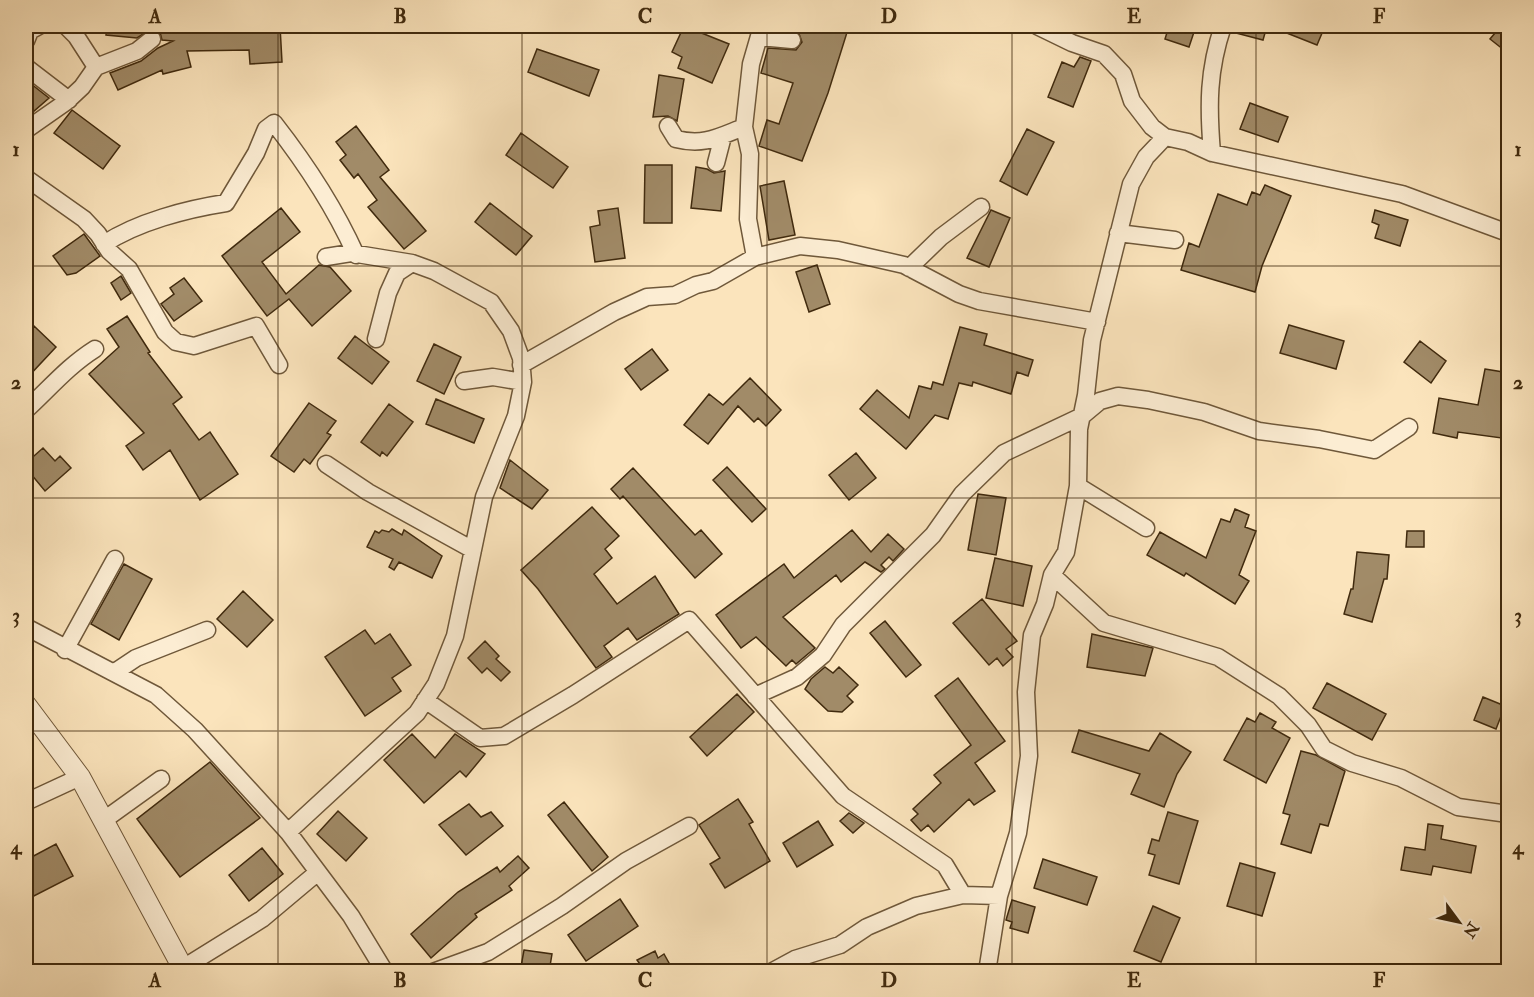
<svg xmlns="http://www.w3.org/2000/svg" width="1534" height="997" font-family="'IM FELL Double Pica',serif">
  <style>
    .building { fill: #a18b68; stroke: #402a0e; stroke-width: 1.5 }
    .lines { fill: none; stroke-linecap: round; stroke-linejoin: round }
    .minor-casing { stroke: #6f583a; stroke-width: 19 }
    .tertiary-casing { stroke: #6f583a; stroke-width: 22 }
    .minor { stroke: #fcedd3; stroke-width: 16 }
    .tertiary { stroke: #fcedd3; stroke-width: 20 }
    .grid { fill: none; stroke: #402a0e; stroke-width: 1.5; stroke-opacity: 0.55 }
    .neatline { fill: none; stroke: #402a0e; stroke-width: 2 }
    .grid-label { font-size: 20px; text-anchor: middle; font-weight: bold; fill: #402a0e }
  </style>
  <rect width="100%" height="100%" fill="#fbe4bc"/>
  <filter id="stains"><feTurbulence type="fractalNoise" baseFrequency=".00333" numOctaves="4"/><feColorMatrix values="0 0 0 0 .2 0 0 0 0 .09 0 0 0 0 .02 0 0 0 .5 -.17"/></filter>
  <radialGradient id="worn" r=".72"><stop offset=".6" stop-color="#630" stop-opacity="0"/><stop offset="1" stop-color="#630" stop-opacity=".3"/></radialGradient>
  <!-- building -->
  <path class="building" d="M107 26H280L282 62 250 64 249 50 187 51 191 67 163 74 162 70 118 90 110 73 141 61 158 48 173 41 162 40 160 32 151 29 137 38 106 35Z
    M684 26 729 44 712 83 678 68 682 57 672 52Z
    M775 26H849L828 93 802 161 759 146 767 120 779 124 793 83 761 73 768 48 796 50 802 42 798 31 774 28Z
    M1169 26H1196L1189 47 1165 39Z
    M1233 26H1267L1263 40 1232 32Z
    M1269 26H1325L1317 45Z
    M1501 26H1509V54L1490 39Z
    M537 49 599 70 589 96 528 72Z
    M1080 57 1091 61 1073 107 1048 97 1062 62 1074 67Z
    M659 75 684 79 677 121 668 116 653 117Z
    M26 80 49 98 26 118Z
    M1250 103 1288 117 1278 142 1240 129Z
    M72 110 120 146 103 169 54 133Z
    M356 126 389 170 380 177 426 231 404 249 368 207 377 200 358 174 354 178 340 160 346 155 336 142Z
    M1027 129 1054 142 1027 195 1000 181Z
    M521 133 568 167 553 188 506 155Z
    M645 165H672V223H644Z
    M696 167 707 169 714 173 725 171 721 211 691 208Z
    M784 181 795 235 769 240 760 186Z
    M1265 185 1291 196 1262 266 1255 292 1181 270 1189 243 1199 247 1218 194 1247 205 1252 192 1260 195Z
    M490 203 532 236 516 255 475 222Z
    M281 208 300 232 262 262 286 294 319 265 330 267 351 291 312 326 289 299 267 316 222 256Z
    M618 208 625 258 595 262 590 227 600 225 598 211Z
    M991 210 1010 218 989 267 967 258Z
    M1375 210 1408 220 1400 246 1375 238 1379 225 1372 222Z
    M84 234 100 256 76 273 67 275 53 256Z
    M817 265 830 304 809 312 796 272Z
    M121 276 131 293 121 300 111 283Z
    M184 278 202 301 174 321 161 304 174 294 170 288Z
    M127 316 150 352 148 353 182 397 173 404 199 440 210 432 238 474 200 500 170 450 143 470 126 446 144 433 89 374 119 347 107 329Z
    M1289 325 1344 341 1336 369 1280 353Z
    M34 326 56 347 26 379V335Z
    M960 327 987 334 984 345 1033 360 1028 376 1017 372 1011 394 973 382 972 386 959 383 948 419 935 415 906 449 860 409 877 390 909 418 919 386 931 389 933 382 943 385Z
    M355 336 389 362 372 384 338 358Z
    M1420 341 1446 361 1431 383 1404 362Z
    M434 344 461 357 444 394 417 381Z
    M652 349 668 370 641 390 625 369Z
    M1485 369 1509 373V439L1458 432 1457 438 1433 433 1439 398 1478 405Z
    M750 378 781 410 766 426 758 418 754 422 738 406 708 444 684 425 709 394 723 405Z
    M436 399 484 419 474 443 426 424Z
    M309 403 336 421 327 433 331 435 310 464 304 459 294 472 271 456Z
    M389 404 413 422 387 456 382 452 380 456 361 442Z
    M43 448 55 461 60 456 71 468 45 491 26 468V463Z
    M856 453 876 478 849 500 829 475Z
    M510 460 548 490 532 509 500 488Z
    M727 467 766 509 752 522 713 480Z
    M633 468 695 535 701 530 722 554 695 578 623 496 620 499 611 489Z
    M978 494 1006 498 996 555 968 550Z
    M592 507 619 536 605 549 612 558 594 574 617 604 655 576 679 614 637 640 628 628 604 646 612 657 596 668 538 589 521 570Z
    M1235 509 1249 515 1245 527 1256 531 1239 575 1249 581 1235 604 1186 573 1184 576 1147 555 1160 532 1206 558 1221 519 1230 522Z
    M392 529 402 535 404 530 442 556 432 578 399 562 394 570 389 567 393 559 367 547 375 531 379 533 382 530 389 532Z
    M852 530 871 552 888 534 904 549 893 561 889 557 881 565 885 569 881 572 865 562 841 582 836 575 783 617 815 648 796 664 792 660 786 666 756 637 741 648 716 615 784 564 794 578Z
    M1407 531H1424V547H1406Z
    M1357 552 1389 555 1387 579H1384L1372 622 1344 614 1351 589H1353Z
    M995 558 1032 566 1023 606 986 598Z
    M124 564 152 579 119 640 91 624Z
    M243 591 273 620 247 647 217 619Z
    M982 599 1017 641 1006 649 1013 657 1003 666 997 658 989 665 953 623Z
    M885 621 921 665 906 677 870 633Z
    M365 630 375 644 390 634 411 665 392 678 401 691 365 716 325 657Z
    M1092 634 1153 648 1145 676 1087 667Z
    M485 641 499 656 496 659 510 672 501 681 487 668 482 673 468 658Z
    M825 667 833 673 839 667 858 685 847 696 853 702 842 712 828 711 805 689 811 679Z
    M958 678 1005 741 975 763 995 791 974 805 969 799 934 832 928 825 921 831 911 820 918 814 913 809 941 783 934 775 971 745 935 696Z
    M1327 683 1386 714 1372 740 1313 708Z
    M737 694 754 712 707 756 690 737Z
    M1483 697 1505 706 1496 729 1474 720Z
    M1260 713 1276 722 1272 728 1290 738 1266 783 1224 760 1247 718 1255 722Z
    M1079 730 1149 751 1160 733 1191 752 1177 774 1164 807 1131 794 1140 774 1072 752Z
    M412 734 435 758 455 734 485 754 466 777 460 771 424 803 384 760Z
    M1301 751 1316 755 1345 771 1328 826 1320 824 1311 853 1281 844 1290 815 1283 813Z
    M210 762 260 818 180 877 137 819Z
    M738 799 753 822 749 824 770 861 725 888 710 864 720 858 699 825Z
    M564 802 608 857 592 871 548 815Z
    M469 804 481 817 491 812 503 826 466 855 439 825Z
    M338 811 367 838 346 861 317 834Z
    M1168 812 1198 821 1179 884 1149 875 1155 855 1148 853 1152 839 1159 841Z
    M849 813 864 823 853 833 840 821Z
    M818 821 833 845 797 867 783 843Z
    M1428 824 1443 826 1441 839 1476 846 1471 873 1433 866 1431 875 1401 870 1405 847 1425 850Z
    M56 844 73 876 26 900V860Z
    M262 848 283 874 249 901 229 875Z
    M518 856 529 868 509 886 512 890 475 914 477 917 431 958 411 934 458 892 497 867 500 872Z
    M1043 859 1097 877 1087 905 1034 888Z
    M1240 863 1275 873 1262 916 1227 906Z
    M620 899 638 926 586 961 568 935Z
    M1012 900 1035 907 1028 933 1010 928 1012 922 1006 920Z
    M1153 906 1180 918 1161 962 1134 951Z
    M524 950 552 954 549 972H520Z
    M655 951 658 958 664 954 674 972H635L642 967 637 960Z"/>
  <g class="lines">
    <defs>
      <path id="minor" d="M66 26 76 36 96 67
        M1037 26 1072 43 1104 54 1123 74 1132 101 1152 127 1165 137
        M1223 26C1208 70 1208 106 1212 153L1402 194 1508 233
        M759 37 792 40
        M26 41 30 31 39 26
        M26 67 69 100
        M668 126 676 139C704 146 718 137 744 127
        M26 130 66 102 82 87 96 67 137 51 152 39
        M716 163 723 136
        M26 178 84 219 98 234 109 251 129 269 165 332 176 342 194 346 256 326 279 365
        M1118 233 1175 240
        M104 244C137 222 187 209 226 203L256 153 266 129 274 123C306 164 335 208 356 255
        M326 257 351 253 412 263
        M755 257 748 219 750 154 744 127 751 64 762 26
        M909 268 941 237 981 207
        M521 365 614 312 647 297 675 295 696 285 713 281 755 257 800 246 838 250 904 265 959 294 979 301 1097 322
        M464 381 493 377 523 382
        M26 410C49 389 68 366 95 349
        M326 464 368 492 473 550
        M1078 486 1146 528
        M1052 575 1104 623 1218 657 1279 696 1308 725 1324 749 1352 763 1401 778 1458 807 1508 814
        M26 627 156 695 195 730 288 832 351 916 385 972
        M65 650 115 559
        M115 672 136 658 207 630
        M755 696 797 677 823 655 843 625 933 535 962 494 1004 453 1082 416 1100 401 1118 396 1148 400 1204 412 1259 431 1319 439 1374 450 1409 427
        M425 700 480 738 504 736 573 695 689 620 843 796 945 865 963 895
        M26 802 80 777
        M104 820 161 779
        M288 832 417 713 436 684 455 636 484 497 516 416 523 382 521 358 511 331 491 302 434 271 412 263 397 273 388 293 376 339
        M183 968 262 919 318 872
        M433 972 488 952 562 906 626 861 689 826
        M771 972 795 959 840 945 867 927 916 906 963 895 999 896
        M987 972 999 896 1018 833 1029 756 1026 692 1032 635 1045 604 1052 575 1066 552 1078 486 1079 429 1086 395 1092 340 1131 184 1146 157 1165 137 1188 142 1212 153"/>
      <path id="tertiary" d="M26 705 80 777 185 972"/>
    </defs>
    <!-- minor casing -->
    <use href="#minor" class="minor-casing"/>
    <!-- tertiary casing -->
    <use href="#tertiary" class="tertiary-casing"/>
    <!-- minor -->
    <use href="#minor" class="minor"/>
    <!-- tertiary -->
    <use href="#tertiary" class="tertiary"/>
  </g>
  <!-- grid -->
  <path class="grid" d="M278 26V972M522 26V972M767 26V972M1012 26V972M1256 26V972M26 266H1508M26 498H1508M26 731H1508"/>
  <!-- margin -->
  <rect width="1534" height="997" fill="none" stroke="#fbe4bc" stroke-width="66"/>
  <!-- north arrow -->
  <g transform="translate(1459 922) rotate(123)" stroke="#fcedd3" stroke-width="4.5" paint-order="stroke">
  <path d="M0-4.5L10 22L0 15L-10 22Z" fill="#402a0e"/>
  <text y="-9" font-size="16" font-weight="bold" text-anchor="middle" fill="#402a0e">N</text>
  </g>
  <rect x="33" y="33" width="1468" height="931" class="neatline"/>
  <g class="grid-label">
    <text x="155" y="23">A</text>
    <text x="400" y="23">B</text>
    <text x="645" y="23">C</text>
    <text x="889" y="23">D</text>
    <text x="1134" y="23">E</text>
    <text x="1379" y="23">F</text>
    <text x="16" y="156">1</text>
    <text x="1518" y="156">1</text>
    <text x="16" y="389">2</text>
    <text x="1518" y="389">2</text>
    <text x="16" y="622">3</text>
    <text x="1518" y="622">3</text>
    <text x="16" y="854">4</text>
    <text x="1518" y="854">4</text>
    <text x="155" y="987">A</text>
    <text x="400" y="987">B</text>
    <text x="645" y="987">C</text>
    <text x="889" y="987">D</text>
    <text x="1134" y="987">E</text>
    <text x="1379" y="987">F</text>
  </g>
  <rect width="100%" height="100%" filter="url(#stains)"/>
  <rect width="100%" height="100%" fill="url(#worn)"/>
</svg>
